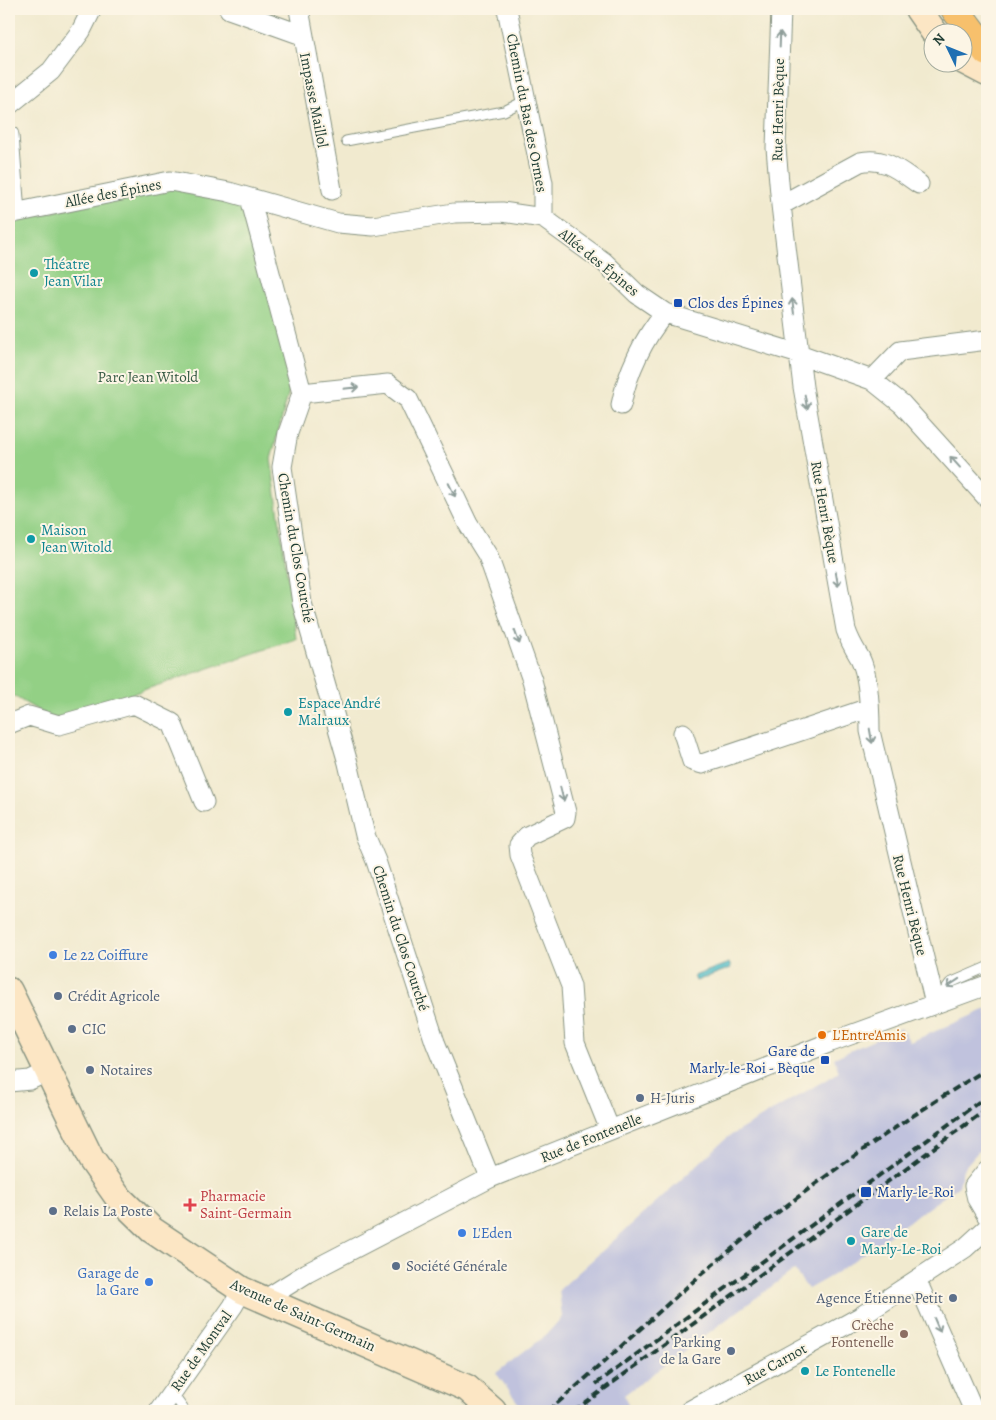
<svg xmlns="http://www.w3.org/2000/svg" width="996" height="1420" font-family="Alegreya,serif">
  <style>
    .industrial { fill: #c0c2dd }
    .green { fill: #93d085; stroke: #59865c }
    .water { fill: #4bb9c5; stroke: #357b7c }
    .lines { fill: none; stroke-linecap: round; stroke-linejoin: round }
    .lane-casing { stroke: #889482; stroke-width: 11 }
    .street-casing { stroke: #889482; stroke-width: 21 }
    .secondary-casing { stroke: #889482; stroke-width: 29 }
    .primary-casing { stroke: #889482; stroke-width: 30 }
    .lane { stroke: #fff; stroke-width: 9 }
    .street { stroke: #fff; stroke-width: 19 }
    .secondary { stroke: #fce6c4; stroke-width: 26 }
    .primary { stroke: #f7c06c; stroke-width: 28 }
    .rail { stroke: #1f3d34; stroke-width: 4; stroke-dasharray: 8 4; stroke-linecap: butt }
    .oneway { stroke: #8f9e9a }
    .culture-dot { fill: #0f9aa8; stroke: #fcf5e5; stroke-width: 2 }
    .transit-dot { fill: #1a4fb4; stroke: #fcf5e5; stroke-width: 2 }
    .shop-dot { fill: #3f7fe0; stroke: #fcf5e5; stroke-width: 2 }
    .service-dot { fill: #5c6f8a; stroke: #fcf5e5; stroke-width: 2 }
    .food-dot { fill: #e8710a; stroke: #fcf5e5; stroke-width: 2 }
    .health-dot { fill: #e0444e; stroke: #fcf5e5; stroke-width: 2 }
    .education-dot { fill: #8d6e63; stroke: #fcf5e5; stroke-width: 2 }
    .labels { text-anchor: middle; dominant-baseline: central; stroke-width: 4; stroke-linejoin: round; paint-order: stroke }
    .street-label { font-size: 15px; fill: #1f3d34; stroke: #fcf5e5 }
    .culture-label { font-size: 15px; fill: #0d838f; stroke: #fcf5e5; text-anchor: start }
    .transit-label { font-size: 15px; fill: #164399; stroke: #fcf5e5; text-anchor: start }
    .park-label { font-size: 15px; fill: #365a44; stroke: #fcf5e5 }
    .shop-label { font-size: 15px; fill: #366cbe; stroke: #fcf5e5; text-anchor: start }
    .service-label { font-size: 15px; fill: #4e5e75; stroke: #fcf5e5; text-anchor: start }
    .food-label { font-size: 15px; fill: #c56008; stroke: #fcf5e5; text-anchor: start }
    .health-label { font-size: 15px; fill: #be3a42; stroke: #fcf5e5; text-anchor: start }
    .education-label { font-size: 15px; fill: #785e54; stroke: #fcf5e5; text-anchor: end }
  </style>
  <rect width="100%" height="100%" fill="#fcf5e5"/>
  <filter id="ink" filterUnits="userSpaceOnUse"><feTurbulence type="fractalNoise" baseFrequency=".02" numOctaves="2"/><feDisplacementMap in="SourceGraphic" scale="10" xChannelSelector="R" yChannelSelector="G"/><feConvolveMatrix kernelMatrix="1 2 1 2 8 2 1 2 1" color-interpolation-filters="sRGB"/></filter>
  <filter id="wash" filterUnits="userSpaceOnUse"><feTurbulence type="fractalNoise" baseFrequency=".0096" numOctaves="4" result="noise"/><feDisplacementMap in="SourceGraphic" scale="20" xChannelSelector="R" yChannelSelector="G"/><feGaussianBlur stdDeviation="1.12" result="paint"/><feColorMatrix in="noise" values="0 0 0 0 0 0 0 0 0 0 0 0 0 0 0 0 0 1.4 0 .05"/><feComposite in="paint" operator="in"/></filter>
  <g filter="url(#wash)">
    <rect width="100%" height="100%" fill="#f1eacf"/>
    <!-- industrial -->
    <path class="industrial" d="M987 1009V1130L983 1134 982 1147 963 1169 959 1186 833 1275 808 1289 794 1270 624 1395 631 1411H524L496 1373 547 1334 562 1317 559 1290 728 1137 839 1072 834 1058 901 1028 910 1042Z"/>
    <!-- green -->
    <path class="green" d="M169 185 239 199 294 372 271 459 296 639 54 720 12 695H9V222Z"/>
    <!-- water -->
    <path class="water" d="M729 963 731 968 696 981 694 976Z"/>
  </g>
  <g filter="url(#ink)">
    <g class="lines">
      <defs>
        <path id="lane" d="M346 141 504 111 526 100
          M937 1001 950 983 987 967
          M172 1393 185 1411"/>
        <path id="street" d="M229 9 302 35
          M299 9 332 190
          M507 9 543 183V218
          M781 9 776 148 781 205 803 387 846 630C850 642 854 648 860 658 869 676 870 712 870 731L935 1004
          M9 105 51 71 81 31 92 9
          M9 135 15 213
          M250 198 302 393 288 433 282 467 302 603 348 763 365 835 376 861 435 1042 490 1178
          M781 205 860 162C884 156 900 171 919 184
          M9 214 170 181 229 192 338 223 373 226 454 213 502 212 543 218 604 262 637 294 665 313 799 354 872 380 902 404 987 498
          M872 380 900 351 987 340
          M302 393 388 384 408 399 468 524 488 556 532 680 566 812 565 818 527 836 519 845 520 855 571 986 575 1043 610 1130
          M621 405C627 373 644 337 665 313
          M9 724 29 716 59 725 134 704 172 723 204 802
          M683 733 692 761 702 764 869 708
          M9 1082 30 1080 47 1072
          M987 1170 974 1186 977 1199 987 1216
          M917 1281 974 1411
          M264 1300 307 1273 490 1178 831 1042 987 985
          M159 1411 233 1306 242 1290
          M689 1411 860 1317 965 1248 987 1228"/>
        <path id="secondary" d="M918 9 934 32
          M964 61 987 73
          M9 991 91 1159 117 1196 152 1230 242 1290 467 1388 493 1411"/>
        <path id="primary" d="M955 9 987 52"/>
      </defs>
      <!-- lane casing -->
      <use href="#lane" class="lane-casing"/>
      <!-- street casing -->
      <use href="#street" class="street-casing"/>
      <!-- secondary casing -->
      <use href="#secondary" class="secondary-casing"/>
      <!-- primary casing -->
      <use href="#primary" class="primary-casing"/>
      <!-- lane -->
      <use href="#lane" class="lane"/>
      <!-- street -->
      <use href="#street" class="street"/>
      <!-- secondary -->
      <use href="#secondary" class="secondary"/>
      <!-- primary -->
      <use href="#primary" class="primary"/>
      <!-- rail -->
      <path class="rail" d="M596 1384 987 1096
        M548 1411C601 1366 651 1318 704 1272 793 1197 888 1129 987 1069
        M574 1411 987 1109"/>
    </g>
    <!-- one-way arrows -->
    <defs><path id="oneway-shaft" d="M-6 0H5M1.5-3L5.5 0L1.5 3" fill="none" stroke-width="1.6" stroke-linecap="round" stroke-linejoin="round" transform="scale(1.25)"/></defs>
    <g class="oneway">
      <use href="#oneway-shaft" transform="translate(780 39) rotate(-88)"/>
      <use href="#oneway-shaft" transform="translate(793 306) rotate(-97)"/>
      <use href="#oneway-shaft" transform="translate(351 388) rotate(-6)"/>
      <use href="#oneway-shaft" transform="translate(806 402) rotate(80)"/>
      <use href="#oneway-shaft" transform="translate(955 462) rotate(-132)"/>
      <use href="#oneway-shaft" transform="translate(452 490) rotate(64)"/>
      <use href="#oneway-shaft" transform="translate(837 579) rotate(80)"/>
      <use href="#oneway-shaft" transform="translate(517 637) rotate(70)"/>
      <use href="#oneway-shaft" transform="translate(871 736) rotate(80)"/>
      <use href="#oneway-shaft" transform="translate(562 794) rotate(76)"/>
      <use href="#oneway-shaft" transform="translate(953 983) rotate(146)"/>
      <use href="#oneway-shaft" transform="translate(937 1325) rotate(67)"/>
    </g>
  </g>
  <!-- markers -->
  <g class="culture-dot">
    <circle cx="34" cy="273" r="5"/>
    <circle cx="31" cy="539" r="5"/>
    <circle cx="288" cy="712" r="5"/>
    <circle cx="851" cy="1241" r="5"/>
    <circle cx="805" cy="1371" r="5"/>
  </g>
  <g class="transit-dot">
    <rect x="673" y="298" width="10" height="10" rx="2.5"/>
    <rect x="820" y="1055" width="10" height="10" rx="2.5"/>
    <rect x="860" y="1186" width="12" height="12" rx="2.5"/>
  </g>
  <g class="shop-dot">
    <circle cx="53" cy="955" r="5"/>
    <circle cx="462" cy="1233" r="5"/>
    <circle cx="149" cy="1282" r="5"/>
  </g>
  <g class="service-dot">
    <circle cx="58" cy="996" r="5"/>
    <circle cx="72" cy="1029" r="5"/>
    <circle cx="90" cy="1070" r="5"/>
    <circle cx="640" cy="1098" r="5"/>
    <circle cx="53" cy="1211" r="5"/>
    <circle cx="396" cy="1266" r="5"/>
    <circle cx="953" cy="1298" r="5"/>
    <circle cx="731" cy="1351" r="5"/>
  </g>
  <circle class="food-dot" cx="822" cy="1035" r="5"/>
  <path class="health-dot" d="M187.5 1197.5h5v5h5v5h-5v5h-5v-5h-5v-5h5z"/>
  <circle class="education-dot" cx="904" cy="1334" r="5"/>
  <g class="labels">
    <!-- street labels -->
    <g class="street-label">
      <text transform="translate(314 100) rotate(79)">Impasse Maillol</text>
      <text transform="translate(778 110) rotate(-89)">Rue Henri Bèque</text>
      <text transform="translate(527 113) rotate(79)">Chemin du Bas des Ormes</text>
      <text transform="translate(113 193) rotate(-11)">Allée des Épines</text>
      <text transform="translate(599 262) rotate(39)">Allée des Épines</text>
      <text transform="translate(825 512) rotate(80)">Rue Henri Bèque</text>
      <text transform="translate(296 548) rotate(80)">Chemin du Clos Courché</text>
      <text transform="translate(910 905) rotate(76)">Rue Henri Bèque</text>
      <text transform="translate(401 938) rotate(72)">Chemin du Clos Courché</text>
      <text transform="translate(591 1138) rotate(-22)">Rue de Fontenelle</text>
      <text transform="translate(303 1315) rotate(24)">Avenue de Saint-Germain</text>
      <text transform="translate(201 1351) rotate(-55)">Rue de Montval</text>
      <text transform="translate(775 1364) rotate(-29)">Rue Carnot</text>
    </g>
    <!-- culture labels -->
    <g class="culture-label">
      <text x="44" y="264">Théatre<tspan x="44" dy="17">Jean Vilar</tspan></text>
      <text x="41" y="530">Maison<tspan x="41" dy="17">Jean Witold</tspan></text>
      <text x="298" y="703">Espace André<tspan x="298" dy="17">Malraux</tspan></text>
      <text x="861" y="1232">Gare de<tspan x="861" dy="17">Marly-Le-Roi</tspan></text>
      <text x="815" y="1371">Le Fontenelle</text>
    </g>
    <!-- transit labels -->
    <g class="transit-label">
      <text x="688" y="303">Clos des Épines</text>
      <text x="815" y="1051" text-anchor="end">Gare de<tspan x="815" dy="17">Marly-le-Roi - Bèque</tspan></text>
      <text x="877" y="1192">Marly-le-Roi</text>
    </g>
    <!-- park labels -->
    <g class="park-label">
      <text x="148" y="377">Parc Jean Witold</text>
    </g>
    <!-- shop labels -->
    <g class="shop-label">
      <text x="63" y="955">Le 22 Coiffure</text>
      <text x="472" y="1233">L'Eden</text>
      <text x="139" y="1273" text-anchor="end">Garage de<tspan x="139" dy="17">la Gare</tspan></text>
    </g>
    <!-- service labels -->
    <g class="service-label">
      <text x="68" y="996">Crédit Agricole</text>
      <text x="82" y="1029">CIC</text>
      <text x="100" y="1070">Notaires</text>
      <text x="650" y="1098">H-Juris</text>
      <text x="63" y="1211">Relais La Poste</text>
      <text x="406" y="1266">Société Générale</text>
      <text x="943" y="1298" text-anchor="end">Agence Étienne Petit</text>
      <text x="721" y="1342" text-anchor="end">Parking<tspan x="721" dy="17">de la Gare</tspan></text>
    </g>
    <!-- food labels -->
    <g class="food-label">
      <text x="832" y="1035">L'Entre'Amis</text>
    </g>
    <!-- health labels -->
    <g class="health-label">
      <text x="200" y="1196">Pharmacie<tspan x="200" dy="17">Saint-Germain</tspan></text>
    </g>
    <!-- education labels -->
    <g class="education-label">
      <text x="894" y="1325">Crèche<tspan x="894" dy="17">Fontenelle</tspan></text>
    </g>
  </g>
  <!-- margin -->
  <rect width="996" height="1420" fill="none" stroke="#fcf5e5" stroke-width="30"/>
  <!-- north arrow -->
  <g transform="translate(948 48) rotate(313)"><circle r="24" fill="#fcf5e5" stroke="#a4ab9e"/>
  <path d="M0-4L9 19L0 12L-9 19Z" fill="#1f6fb2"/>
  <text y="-8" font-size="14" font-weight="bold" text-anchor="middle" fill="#1f3d34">N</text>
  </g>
</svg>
